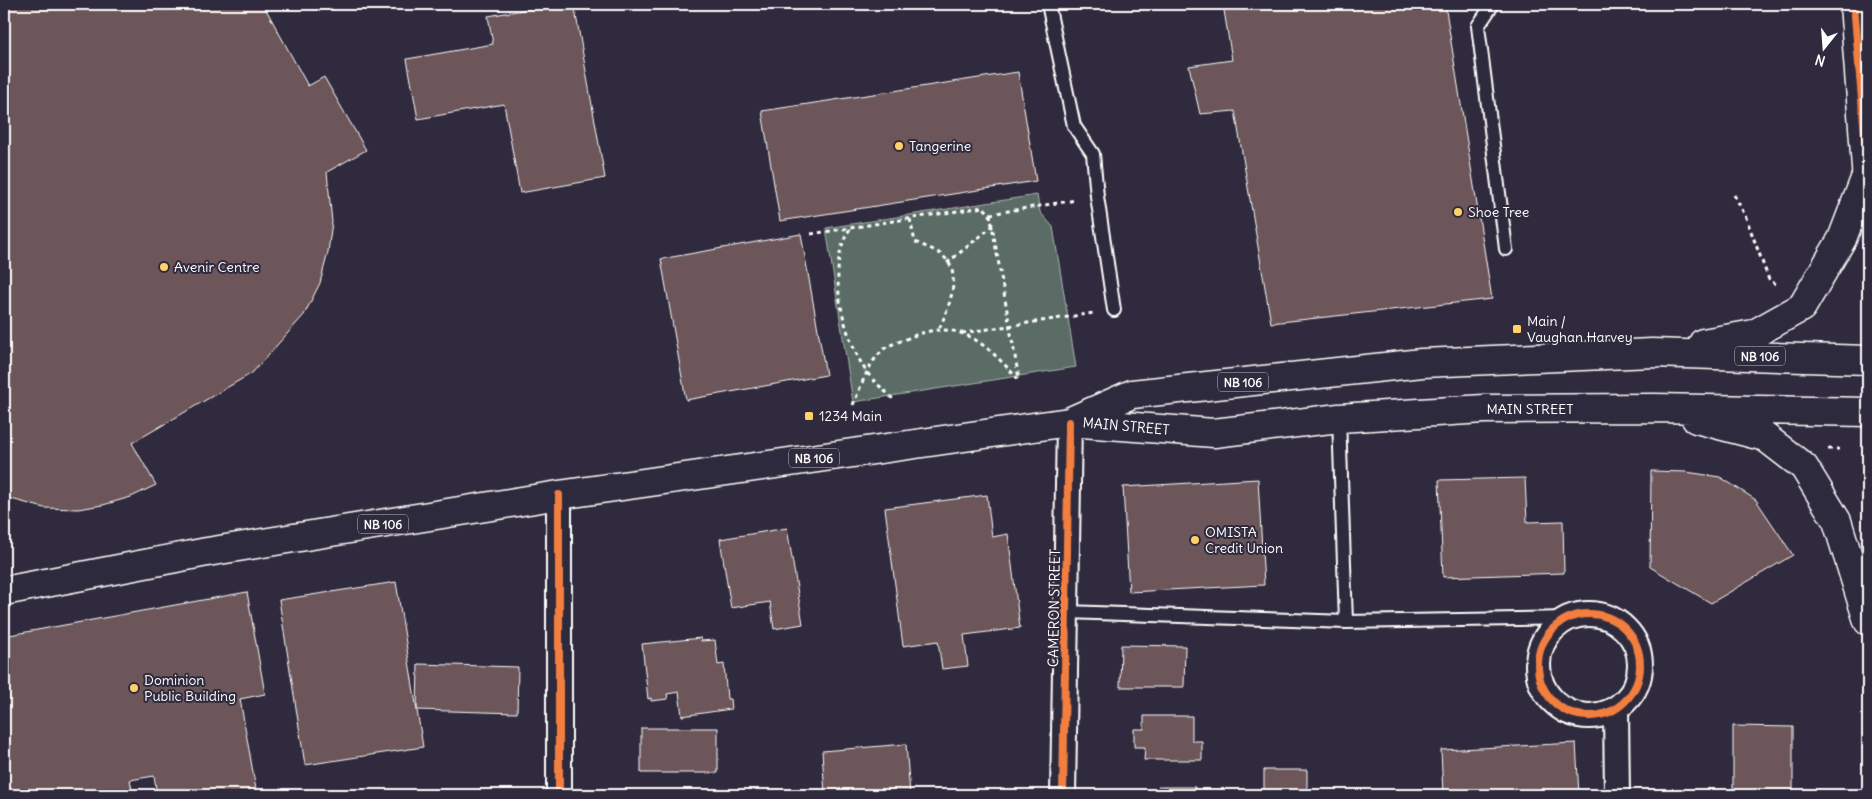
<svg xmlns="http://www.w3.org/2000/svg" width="1872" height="799" font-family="Delius,sans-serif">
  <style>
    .green { fill: #5a6c65; stroke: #acb6b2 }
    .building { fill: #6c565a; stroke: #fff }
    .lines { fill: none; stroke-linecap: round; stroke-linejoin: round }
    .lane-casing { stroke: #fff; stroke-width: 16 }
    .street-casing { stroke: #fff; stroke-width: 28 }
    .secondary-casing { stroke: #fff; stroke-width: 31 }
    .primary-casing { stroke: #fff; stroke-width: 31 }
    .path { stroke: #fff; stroke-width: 3; stroke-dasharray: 4 4; stroke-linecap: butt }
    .lane { stroke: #2f2a3d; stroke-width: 12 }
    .street { stroke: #2f2a3d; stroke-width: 24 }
    .secondary { stroke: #2f2a3d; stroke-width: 28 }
    .primary { stroke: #2f2a3d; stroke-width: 28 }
    .cycleway-casing { stroke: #2f2a3d; stroke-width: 11 }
    .cycleway { stroke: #f27e40; stroke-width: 8 }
    .poi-dot { fill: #ffd166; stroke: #2f2a3d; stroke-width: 2 }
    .labels { text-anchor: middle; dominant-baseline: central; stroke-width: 4; stroke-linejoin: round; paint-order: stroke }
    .shield { fill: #2f2a3d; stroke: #c1bfc5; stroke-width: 1 }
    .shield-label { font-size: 12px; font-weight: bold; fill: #fff }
    .poi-label { font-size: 14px; fill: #fff; stroke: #2f2a3d; text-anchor: start }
    .street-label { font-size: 14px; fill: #fff; stroke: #2f2a3d }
  </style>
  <rect width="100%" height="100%" fill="#2f2a3d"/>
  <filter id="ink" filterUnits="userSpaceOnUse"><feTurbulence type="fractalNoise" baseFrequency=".02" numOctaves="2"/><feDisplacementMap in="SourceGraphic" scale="10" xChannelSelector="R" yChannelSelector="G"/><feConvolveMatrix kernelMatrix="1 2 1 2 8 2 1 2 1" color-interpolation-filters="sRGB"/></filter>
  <g filter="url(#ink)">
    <!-- green -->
    <path class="green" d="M1037 195 1040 212 1053 227 1076 367 853 402 826 228Z"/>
    <!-- building -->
    <path class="building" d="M4 4H263L308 86 324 77 366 150 327 172 332 222 328 252 320 283 304 315 252 373 132 443 156 485 131 497 103 505 78 509 44 508 4 497Z
      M558 4H574L605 178 520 193 504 104 418 119 407 59 493 44 488 16Z
      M1223 4H1445L1492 299 1271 323 1235 111 1200 114 1189 66 1232 60Z
      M1018 72 1036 181 780 221 762 111Z
      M801 234 826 375 686 400 661 259Z
      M1651 471 1686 472 1720 477 1756 500 1793 555 1711 603 1650 567Z
      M1525 478 1527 522 1563 521 1564 573 1443 577 1439 480Z
      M1258 479 1264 585 1129 592 1123 487Z
      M987 495 992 537 1008 534 1020 628 964 635 968 666 942 669 938 641 903 646 885 508Z
      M787 528 803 624 774 629 770 602 731 608 720 539Z
      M396 582 423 747 305 765 279 600Z
      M247 592 265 694 240 699 257 795H157L154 776 130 780 133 795H4V636Z
      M701 638V641L715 640 718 665 724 664 727 699H730L731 709 682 716 679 692 667 694 668 699 651 701V698L648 699 642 644Z
      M1121 645 1185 646 1184 687H1120Z
      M418 664 518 667 517 713 417 710Z
      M1144 716H1192V741H1202V760H1144L1145 747H1134V729H1144Z
      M1733 726 1793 727V795H1733Z
      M641 728H718V773H641Z
      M1576 743 1579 795H1443L1441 750Z
      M906 744 910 795H825L822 751Z
      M1264 770H1307V795H1264Z
      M1158 787H1195V795H1146V793L1158 794Z"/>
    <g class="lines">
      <defs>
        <path id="lane" d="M1048 4 1074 126 1093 154 1097 196 1114 310
          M1493 4 1478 26 1506 249
          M1339 418 1346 622
          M1067 612 1346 622 1569 618"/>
        <path id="street" d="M559 495V795
          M1538 665a51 51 0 1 1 102 0a51 51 0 1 1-102 0Z
          M1616 709 1617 795
          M1063 795 1069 422"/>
        <path id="secondary" d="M1854 4 1868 195"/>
        <path id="primary" d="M1703 343 1754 334 1802 307 1842 239 1868 171
          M1696 419 1765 437 1804 467 1837 521 1868 621
          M1073 420 1132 394 1422 363 1652 353 1868 360
          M4 591 207 552 559 495 1069 422 1214 433 1339 418 1484 409 1654 408 1868 412"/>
      </defs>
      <!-- lane casing -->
      <use href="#lane" class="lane-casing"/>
      <!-- street casing -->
      <use href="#street" class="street-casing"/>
      <!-- secondary casing -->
      <use href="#secondary" class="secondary-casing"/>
      <!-- primary casing -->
      <use href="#primary" class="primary-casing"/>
      <!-- path -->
      <path class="path" d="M1734 195 1745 215 1769 280 1779 286
        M990 214 1076 200
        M910 219 915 242C923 246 937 250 944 257 963 274 948 310 939 329
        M850 229C825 266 843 336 866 371 873 381 884 390 893 399
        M811 234 983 207 990 214 1019 379
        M947 263 993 226
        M962 333 1094 313
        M853 405C861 387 867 365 882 351 887 345 899 342 906 339 958 315 985 343 1018 379
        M1828 449H1839"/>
      <!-- lane -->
      <use href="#lane" class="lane"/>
      <!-- street -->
      <use href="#street" class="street"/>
      <!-- secondary -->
      <use href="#secondary" class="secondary"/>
      <!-- primary -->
      <use href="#primary" class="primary"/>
      <defs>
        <path id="cycleway" d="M1854 4 1868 171V199
          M559 495V795
          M1538 665a51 51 0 1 1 102 0a51 51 0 1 1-102 0Z
          M1063 795 1069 422"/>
      </defs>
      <!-- cycleway casing -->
      <use href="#cycleway" class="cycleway-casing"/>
      <!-- cycleway -->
      <use href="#cycleway" class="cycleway"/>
    </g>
  </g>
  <!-- markers -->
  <g class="poi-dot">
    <circle cx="899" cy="146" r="5"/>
    <circle cx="1458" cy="212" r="5"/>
    <circle cx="164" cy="267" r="5"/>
    <rect x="1512" y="324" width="10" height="10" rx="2.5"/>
    <rect x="804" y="411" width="10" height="10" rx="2.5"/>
    <circle cx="1195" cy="540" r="5"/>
    <circle cx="134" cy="688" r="5"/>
  </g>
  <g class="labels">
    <!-- shield labels -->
    <g class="shield">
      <rect x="1735" y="346.5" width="50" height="19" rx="4"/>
      <rect x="1218" y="372.5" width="50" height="19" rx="4"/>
      <rect x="789" y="448.5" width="50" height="19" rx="4"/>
      <rect x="358" y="514.5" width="50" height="19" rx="4"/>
    </g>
    <g class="shield-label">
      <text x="1760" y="356">NB 106</text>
      <text x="1243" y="382">NB 106</text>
      <text x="814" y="458">NB 106</text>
      <text x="383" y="524">NB 106</text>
    </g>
    <!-- poi labels -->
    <g class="poi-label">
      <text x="909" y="146">Tangerine</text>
      <text x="1468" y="212">Shoe Tree</text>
      <text x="174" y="267">Avenir Centre</text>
      <text x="1527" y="321">Main /<tspan x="1527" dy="16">Vaughan Harvey</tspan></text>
      <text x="819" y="416">1234 Main</text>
      <text x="1205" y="532">OMISTA<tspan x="1205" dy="16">Credit Union</tspan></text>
      <text x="144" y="680">Dominion<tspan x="144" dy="16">Public Building</tspan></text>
    </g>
    <!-- street labels -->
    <g class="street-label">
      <text x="1530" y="409">MAIN STREET</text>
      <text transform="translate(1126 426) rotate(5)">MAIN STREET</text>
      <text transform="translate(1054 608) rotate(-89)">CAMERON STREET</text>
    </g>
  </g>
  <!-- margin -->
  <rect width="1872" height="799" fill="none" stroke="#2f2a3d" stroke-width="20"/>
  <rect x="10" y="10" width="1852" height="779" fill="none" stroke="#fff" stroke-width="2" filter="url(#ink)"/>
  <!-- north arrow -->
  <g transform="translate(1824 48) rotate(197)" stroke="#2f2a3d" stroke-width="4" paint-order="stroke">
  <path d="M0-4L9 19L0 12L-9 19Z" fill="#ffffff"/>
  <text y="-8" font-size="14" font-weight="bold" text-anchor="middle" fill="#ffffff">N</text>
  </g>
</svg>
